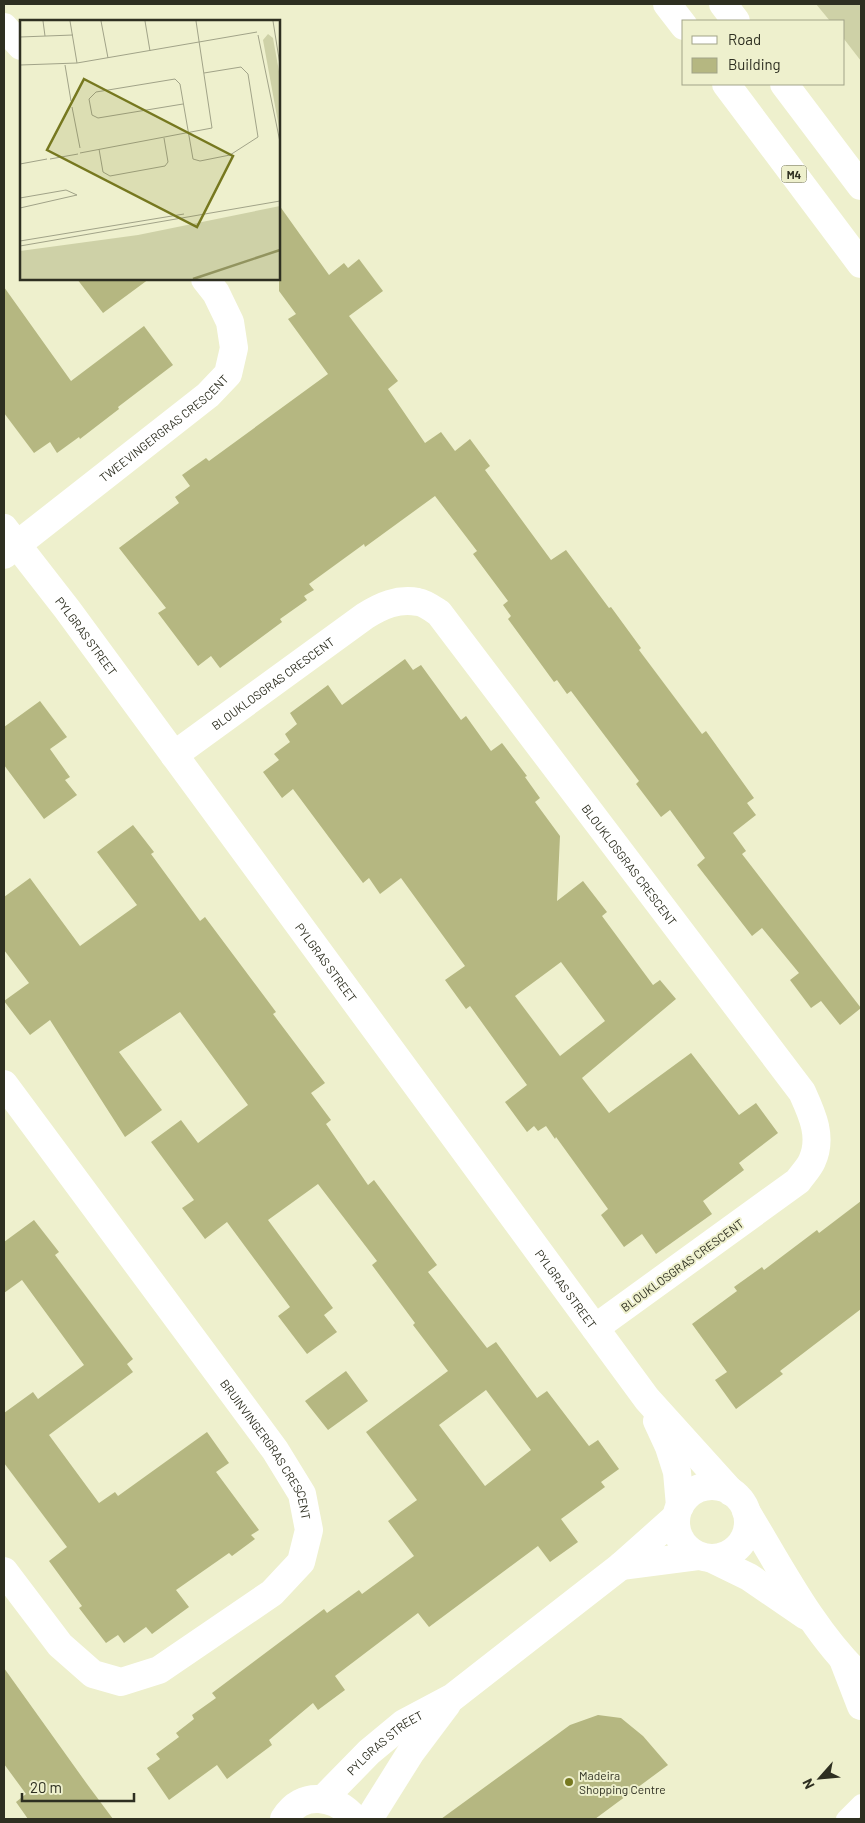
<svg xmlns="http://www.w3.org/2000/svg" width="865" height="1823" font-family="Barlow,sans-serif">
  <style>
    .green { fill: #ced1a7 }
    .building { fill: #b5b781; fill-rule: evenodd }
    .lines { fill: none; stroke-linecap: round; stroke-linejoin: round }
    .lane { stroke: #fff; stroke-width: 18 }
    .street { stroke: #fff; stroke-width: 28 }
    .highway { stroke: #fff; stroke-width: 28 }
    .poi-dot { fill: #76781f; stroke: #eef0cd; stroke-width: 2 }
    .labels { text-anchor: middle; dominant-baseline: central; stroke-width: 4; stroke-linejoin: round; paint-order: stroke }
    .shield { fill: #eef0cd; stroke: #686955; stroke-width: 1 }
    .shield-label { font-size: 11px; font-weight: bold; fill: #2e2f21 }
    .street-label { font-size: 12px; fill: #2e2f21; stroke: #eef0cd }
    .poi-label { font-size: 12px; fill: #2e2f21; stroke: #eef0cd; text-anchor: start }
    .inset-river { fill: none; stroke: #92945f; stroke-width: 2.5 }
    .inset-road { fill: none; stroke: #a1a388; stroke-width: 1 }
    .view { fill: #76781f; fill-opacity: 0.15; stroke: #76781f; stroke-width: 2.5 }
    .inset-edge { fill: none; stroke: #2e2f21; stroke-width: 2.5 }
  </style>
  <rect width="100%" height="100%" fill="#eef0cd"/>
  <!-- green -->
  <path class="green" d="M816 4H861V61L844 39V21H830Z"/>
  <!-- building -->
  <path class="building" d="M279 205 329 275 344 263 348 268 359 259 383 291 349 316 398 381 388 389 425 443 441 432 455 451 470 439 490 466 485 470 551 560 566 550 609 608 611 607 641 648 639 650 702 734 706 731 754 798 747 803 756 815 733 833 746 851 742 854 861 1008 840 1025 821 1001 811 1008 790 980 799 973 762 928 752 936 697 865 705 858 670 810 661 817 636 784 639 781 571 691 567 694 557 680 554 682 508 619 511 616 503 605 508 601 473 554 477 551 435 496 365 547 364 544 309 584 314 590 304 596 307 600 280 619 282 622 220 668 211 656 198 666 158 613 166 608 119 548 179 503 175 497 190 486 182 475 206 458 209 461 328 374 288 319 296 314 279 291Z
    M77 279H149L103 313Z
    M4 287 71 381 144 326 173 365 118 407 119 409 80 439 79 437 57 453 50 442 34 453 4 413Z
    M405 659 413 670 421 665 461 720 466 716 491 751 502 743 527 776 525 777 540 798 535 802 560 836 557 901 583 881 607 912 602 916 653 985 660 980 676 999 582 1078 609 1113 691 1053 739 1115 756 1103 778 1133 739 1163 744 1170 703 1201 712 1214 656 1254 642 1234 624 1247 601 1215 608 1209 556 1137 555 1139 546 1126 538 1131 534 1126 527 1132 505 1102 527 1085 470 1006 466 1009 445 980 465 966 401 878 380 894 369 878 363 883 293 789 282 798 263 772 279 760 274 754 290 742 285 734 297 724 290 713 328 685 342 705ZM561 962 605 1021 560 1056 515 996Z
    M40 701 67 737 50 749 70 777 65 780 77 795 44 819 4 765V727Z
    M133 825 154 852 151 854 200 921 205 917 276 1012 273 1014 325 1083 311 1093 331 1120 326 1124 368 1185 374 1180 437 1265 428 1272 487 1348 496 1342 537 1398 547 1391 589 1446 598 1440 619 1469 601 1482 605 1487 561 1519 578 1542 550 1562 538 1546 429 1627 418 1613 335 1676 345 1690 318 1710 313 1703 269 1740 272 1745 227 1779 217 1765 169 1800 147 1768 160 1759 156 1754 179 1737 176 1733 194 1719 192 1715 216 1698 212 1693 324 1609 327 1613 359 1590 362 1594 414 1556 388 1521 417 1500 366 1432 448 1371 413 1325 415 1323 372 1265 377 1261 318 1184 268 1220 333 1308 324 1315 337 1332 307 1354 278 1316 290 1307 227 1222 205 1239 182 1208 194 1200 151 1142 181 1120 198 1143 248 1105 180 1012 119 1052 162 1110 125 1137 50 1020 30 1035 4 1001 29 983 4 950V897L30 878 80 946 137 905 97 852ZM486 1390 531 1450 485 1486 439 1425Z
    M861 1201V1309L780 1371 783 1374 736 1409 715 1380 727 1372 692 1324 737 1291 734 1287 762 1267 764 1270 817 1230 819 1233Z
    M34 1220 59 1252 55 1255 133 1359 127 1364 133 1372 49 1435 99 1503 115 1492 118 1496 207 1432 229 1463 216 1472 259 1530 251 1535 255 1539 232 1556 229 1553 176 1590 189 1607 152 1634 146 1627 124 1643 118 1635 106 1643 79 1608 82 1606 49 1561 67 1547 4 1463V1413L33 1392 38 1399 84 1365 22 1280 4 1293V1242Z
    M346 1371 368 1401 328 1430 305 1401Z
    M4 1668 87 1784 113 1819H28L16 1802 26 1794 4 1764Z
    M598 1715 621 1718 643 1736 668 1765 595 1819H441L570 1725Z"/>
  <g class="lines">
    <!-- lane -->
    <path class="lane" d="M845 1819 861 1803"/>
    <!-- street -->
    <g class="street">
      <path d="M4 27 21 46"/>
      <path id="s1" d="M4 528 67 609 647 1399 731 1492"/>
      <path id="s2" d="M4 555 208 395 228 374 234 348 230 322 216 293 205 279"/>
      <path id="s3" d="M174 755 365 616C381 606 398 598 418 602 425 603 433 609 439 613L802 1092C812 1114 823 1137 812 1161 809 1168 802 1175 798 1181L595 1328"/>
      <path id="s4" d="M4 1084 275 1450 302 1494 309 1530 301 1562 272 1593 159 1670 121 1682 93 1674 60 1645 4 1571"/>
      <path d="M657 1421 669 1447 677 1472 680 1506"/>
      <circle cx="712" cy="1522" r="36"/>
      <path d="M746 1511C779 1565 814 1634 861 1677"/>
      <path d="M710 1558 749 1577 806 1616"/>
      <path d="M621 1566 698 1556"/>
      <path d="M844 1662 861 1706"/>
      <path id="s5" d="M323 1799 369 1752 404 1723 453 1697 621 1566 676 1517"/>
      <path d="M284 1819C302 1789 336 1796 355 1819"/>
      <path d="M369 1819 411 1752 447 1704"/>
    </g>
    <!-- highway -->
    <path class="highway" d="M667 4 684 26
      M723 4 736 21
      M726 84 861 264
      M784 84 861 186"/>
  </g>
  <!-- markers -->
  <circle class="poi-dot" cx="569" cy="1782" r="5"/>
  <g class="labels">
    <!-- shield labels -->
    <rect class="shield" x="781.5" y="165.5" width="25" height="17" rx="4"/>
    <g class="shield-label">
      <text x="794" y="174">M4</text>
    </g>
    <!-- street labels -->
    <g class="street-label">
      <text stroke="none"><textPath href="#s2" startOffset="204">TWEEVINGERGRAS CRESCENT</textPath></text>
      <text stroke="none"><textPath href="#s1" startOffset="136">PYLGRAS STREET</textPath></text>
      <text stroke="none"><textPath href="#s3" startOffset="122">BLOUKLOSGRAS CRESCENT</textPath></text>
      <text stroke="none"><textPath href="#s3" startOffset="632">BLOUKLOSGRAS CRESCENT</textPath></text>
      <text stroke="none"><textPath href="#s1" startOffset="541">PYLGRAS STREET</textPath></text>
      <text transform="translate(682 1265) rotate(-36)">BLOUKLOSGRAS CRESCENT</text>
      <text stroke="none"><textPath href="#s1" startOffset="946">PYLGRAS STREET</textPath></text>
      <text stroke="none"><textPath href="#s4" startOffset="451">BRUINVINGERGRAS CRESCENT</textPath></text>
      <text stroke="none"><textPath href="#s5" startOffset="84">PYLGRAS STREET</textPath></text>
    </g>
    <!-- poi labels -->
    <g class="poi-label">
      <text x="579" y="1775">Madeira<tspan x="579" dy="14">Shopping Centre</tspan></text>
    </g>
  </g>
  <!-- overview -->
  <g transform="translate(20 20)">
    <rect width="260" height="260" fill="#eef0cd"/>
    <path d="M248 14 253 18 260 57V113L243 20ZM260 186V259H0V231L118 215Z" fill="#ced1a7"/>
    <path class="inset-river" d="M173 259 260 230"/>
    <path class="inset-road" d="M23 1 25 16M50 1 57 43M81 1 88 38M125 1 130 31M253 1 260 45M238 15 260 122M0 17 53 15M0 45 57 43 237 12M45 45 51 81M163 84 78 98 72 95 69 79 76 72 155 59 160 64 173 139 180 141 210 135 238 117 228 54 221 47 184 53M52 87 60 128M79 129 83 152 90 156 145 146 148 142 144 118M60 133 192 108 176 1M30 139 58 134M0 144 27 139M0 178 46 170 57 175 0 188M0 221 164 194M0 226 260 181"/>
    <path class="view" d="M64 59 213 136 177 207 27 130Z"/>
    <rect width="260" height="260" class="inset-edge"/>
  </g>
  <!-- border -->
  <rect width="865" height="1823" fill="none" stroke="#2e2f21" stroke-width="10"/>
  <!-- legend -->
  <rect x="682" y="20" width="162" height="65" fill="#eef0cd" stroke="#a1a388"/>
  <rect x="692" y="36" width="25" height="8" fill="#ffffff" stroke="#a1a388"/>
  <text x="728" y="45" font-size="15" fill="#2e2f21">Road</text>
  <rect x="692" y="58" width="25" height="15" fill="#b5b781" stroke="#a1a388"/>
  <text x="728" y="70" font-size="15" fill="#2e2f21">Building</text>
  <!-- north arrow -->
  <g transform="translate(820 1778) rotate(243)" stroke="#eef0cd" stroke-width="4" paint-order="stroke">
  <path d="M0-4L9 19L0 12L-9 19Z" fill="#2e2f21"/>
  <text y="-8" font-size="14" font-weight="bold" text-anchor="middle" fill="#2e2f21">N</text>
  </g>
  <!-- scale -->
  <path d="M22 1793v8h112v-8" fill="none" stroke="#2e2f21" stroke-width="2.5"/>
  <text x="30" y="1793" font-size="15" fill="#2e2f21" stroke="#eef0cd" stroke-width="4" paint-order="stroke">20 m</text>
</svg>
